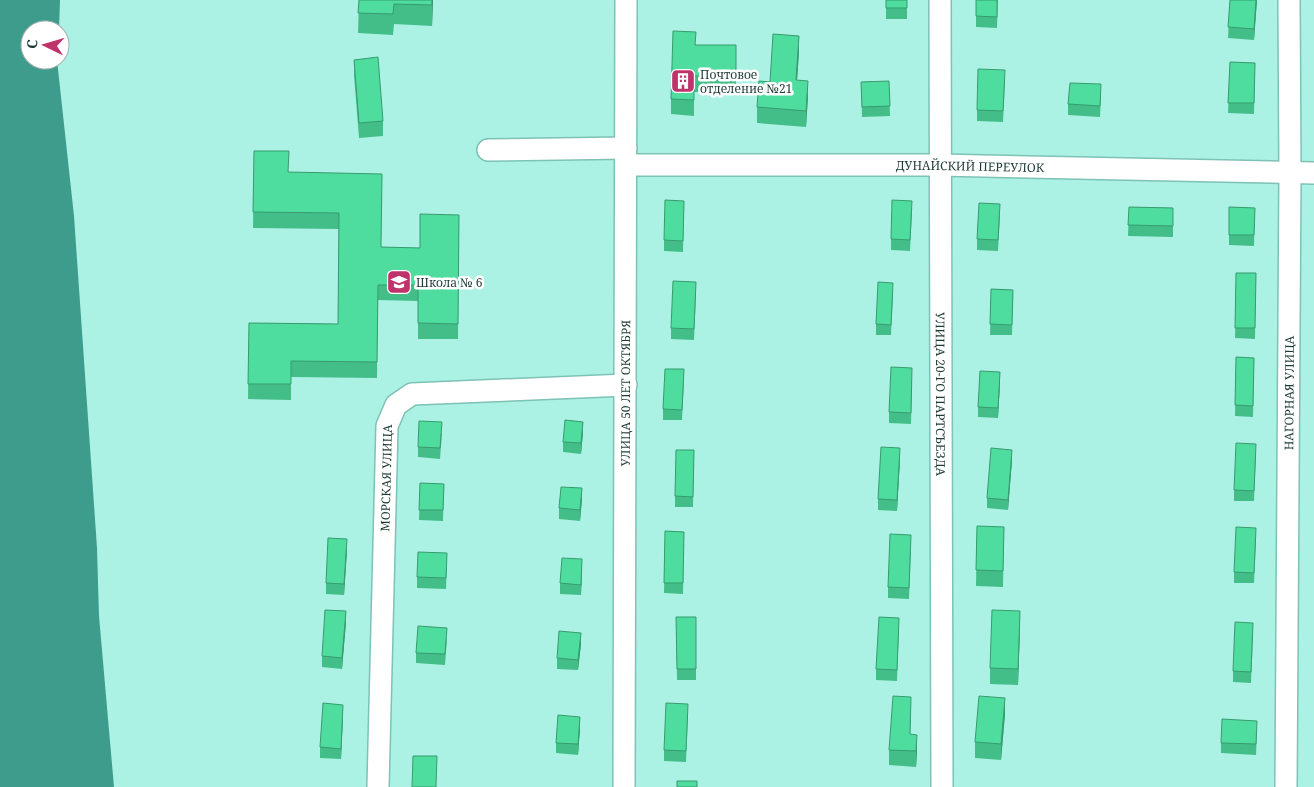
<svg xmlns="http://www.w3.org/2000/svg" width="1314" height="787" font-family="'Noto Serif',serif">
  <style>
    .water { fill: #3e9c8d }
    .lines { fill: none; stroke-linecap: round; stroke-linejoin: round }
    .minor-casing { stroke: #7dc2b5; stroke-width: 24 }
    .minor { stroke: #fff; stroke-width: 21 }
    .wall { fill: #44be89 }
    .shaded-wall { fill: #379b6f }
    .building { fill: #4fdd9f; stroke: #379b6f }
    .labels { text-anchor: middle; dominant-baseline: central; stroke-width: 5; stroke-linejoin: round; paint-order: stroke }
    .poi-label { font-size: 12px; fill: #1f3b36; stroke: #fff; text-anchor: start }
    .street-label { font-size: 12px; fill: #1f3b36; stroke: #fff }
  </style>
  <rect width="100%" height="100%" fill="#acf2e4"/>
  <!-- water -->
  <path class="water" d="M0 0H60L59 30H30V60H57L74 216 97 548 99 616 114 787H0Z"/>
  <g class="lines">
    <defs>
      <g id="minor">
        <path id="s1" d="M940 0 942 787"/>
        <path d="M488 150 626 148"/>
        <path id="s2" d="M626 165H939L1314 173"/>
        <path id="s3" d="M378 787 387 426 396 405 412 394 626 385"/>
        <path id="s4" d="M624 787 626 0"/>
        <path id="s5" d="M1286 787 1290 173 1289 0"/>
      </g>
    </defs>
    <!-- minor casing -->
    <use href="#minor" class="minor-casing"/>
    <!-- minor -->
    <use href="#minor" class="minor"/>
  </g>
  <!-- wall -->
  <path class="wall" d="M359 0H433L432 26 394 24 393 35 358 33Z
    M886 0H907V19H886Z
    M976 0H998L997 28 976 27Z
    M1230 0H1257L1254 40 1228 38Z
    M696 45H736V92H694V116L671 114V99Z
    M799 52 797 80 808 96 806 127 757 123V107L770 82Z
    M354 60 383 121V136L359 138 354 75Z
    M1230 62 1255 63 1254 114 1228 113Z
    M1005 80 1003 122 977 121V110Z
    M889 81 890 116 862 117 861 82Z
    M1101 95 1100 117 1068 115V104Z
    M254 151 289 172 381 247 420 248 459 215 458 339H418V301L378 300 377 378 291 377V400L248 399 249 323 338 324 339 229 253 228Z
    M684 201 683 252 664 251V240Z
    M1129 207 1173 208V237L1128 236Z
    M1229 207 1255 208 1254 246 1229 245Z
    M912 212 910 251 891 250V239Z
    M1000 215 998 251 977 250V239Z
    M1236 273H1256L1255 339 1235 338Z
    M991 289 1013 290 1012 335H990Z
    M696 293 694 340 671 339V328Z
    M893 294 891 335H876V324Z
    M1236 357 1254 358 1253 417 1235 416Z
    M912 379 911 424 889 423V412Z
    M684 380 682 420H663V409Z
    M1000 382 998 418 978 417V407Z
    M583 432 581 454 563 452V442Z
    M442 433 440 459 418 457V447Z
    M694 450 693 507H675V496Z
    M1256 454 1254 501H1234V490Z
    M900 459 897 511 878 510V499Z
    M1012 460 1008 510 987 508V498Z
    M420 483 444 484 443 521 419 520Z
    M582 499 580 521 559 519V508Z
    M977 526 1004 527 1003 587 976 586Z
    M665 531 684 532 683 594 664 593Z
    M1256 539 1254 583H1234V572Z
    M911 546 909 599 888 598V587Z
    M347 550 344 595 326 594V583Z
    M447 563 446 589 417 588V577Z
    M582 570 581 595 560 594V583Z
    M676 617H696V680H677Z
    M346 622 342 669 322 667V656Z
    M1020 627 1018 685 990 684V668Z
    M899 628 897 681 876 680V669Z
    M1253 634 1251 683 1233 682V671Z
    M447 639 445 665 416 663V653Z
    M581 644 578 670 557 669V658Z
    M911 713 910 734 917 751 916 767 889 765V750Z
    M688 714 686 762 664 761V750Z
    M1005 714 1001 760 975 758V742Z
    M343 715 341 759 320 758V747Z
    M580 728 578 755 556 753V743Z
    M1257 731 1256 755 1221 753V743Z"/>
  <!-- shaded-wall -->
  <path class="shaded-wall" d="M432 0H433L432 26Z
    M1256 0H1257L1254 40V29Z
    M799 36V52L796 95V80Z
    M808 81V96L806 127V111Z
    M1000 372V382L998 418V408Z
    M583 422V432L581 454V443Z
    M900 448V459L897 511V500Z
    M1012 450V460L1008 510V500Z
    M582 488V499L580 521V510Z
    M347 539V550L344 595V584Z
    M582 559V570L581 595V585Z
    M346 611V622L342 669V658Z
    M1020 611V627L1018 685V669Z
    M581 633V644L578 670V660Z
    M1005 698V714L1001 760V744Z
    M343 705V715L341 759V749Z
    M580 717V728L578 755V744Z
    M917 735V751L916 767V751Z"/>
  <!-- building -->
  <path class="building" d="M359 0H432V5L394 4 393 14 358 13Z
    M886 0H907V8H886Z
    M976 0H997V17L976 16Z
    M1230 0H1256L1254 29 1228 27Z
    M673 31 696 32 695 45H736V77L694 76V100L671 99Z
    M773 34 799 36 796 80 808 81 806 111 757 107 759 81 770 82Z
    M378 57 383 121 359 123 354 60Z
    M1230 62 1255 63 1254 103H1228Z
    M978 69 1005 70 1003 111 977 110Z
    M889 81 890 106 862 107 861 82Z
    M1070 83 1101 84 1100 106 1068 104Z
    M254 151H289L288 172 382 174 381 247 420 248V214L459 215 458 324 418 323V285H378L377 362 291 361V384H248L249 323 338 324 339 213 253 212Z
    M665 200 684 201 683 241 664 240Z
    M892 200 912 201 910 240 891 239Z
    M979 203 1000 204 998 240 977 239Z
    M1129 207 1173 208V226L1128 225Z
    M1229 207 1255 208 1254 235H1229Z
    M1236 273H1256L1255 328H1235Z
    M673 281 696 282 694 329 671 328Z
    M878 282 893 283 891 325 876 324Z
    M991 289 1013 290 1012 325 990 324Z
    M1236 357 1254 358 1253 406 1235 405Z
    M891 367 912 368 911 413 889 412Z
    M665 369H684L682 410 663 409Z
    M980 371 1000 372 998 408 978 407Z
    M565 420 583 422 581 443 563 442Z
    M419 421 442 422 440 448 418 447Z
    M1236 443 1256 444 1254 491 1234 490Z
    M881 447 900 448 897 500 878 499Z
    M991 448 1012 450 1008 500 987 498Z
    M676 450H694L693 497 675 496Z
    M420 483 444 484 443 510H419Z
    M561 487 582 488 580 510 559 508Z
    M977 526 1004 527 1003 571 976 570Z
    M1236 527 1256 528 1254 573 1234 572Z
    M665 531 684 532 683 583H664Z
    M890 534 911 535 909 588 888 587Z
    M328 538 347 539 344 584 326 583Z
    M418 552 447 553 446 578 417 577Z
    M562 558 582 559 581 585 560 583Z
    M325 610 346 611 342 658 322 656Z
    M992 610 1020 611 1018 669 990 668Z
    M676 617H696V669H677Z
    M879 617 899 618 897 670 876 669Z
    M1235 622 1253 623 1251 672 1233 671Z
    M418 626 447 628 445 654 416 653Z
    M559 631 581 633 578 660 557 658Z
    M893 696 911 697 910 734 917 735 916 751 889 750Z
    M979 696 1005 698 1001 744 975 742Z
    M323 703 343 705 341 749 320 747Z
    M666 703 688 704 686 751 664 750Z
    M558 715 580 717 578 744 556 743Z
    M1222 719 1257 721 1256 744 1221 743Z
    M413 756H437L436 787H412Z
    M677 781H697V787H677Z"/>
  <!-- icons -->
  <defs>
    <symbol id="building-square" viewBox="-11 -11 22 22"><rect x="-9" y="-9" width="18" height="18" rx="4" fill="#be336a" stroke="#fff"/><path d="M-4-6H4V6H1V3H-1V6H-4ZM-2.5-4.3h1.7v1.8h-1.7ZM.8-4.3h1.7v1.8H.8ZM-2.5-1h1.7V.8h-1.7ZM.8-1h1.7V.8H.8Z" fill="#fff"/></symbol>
    <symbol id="school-square" viewBox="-11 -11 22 22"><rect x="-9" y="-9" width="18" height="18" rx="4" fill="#be336a" stroke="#fff"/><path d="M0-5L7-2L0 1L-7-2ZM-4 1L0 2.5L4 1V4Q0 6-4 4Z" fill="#fff"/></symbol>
  </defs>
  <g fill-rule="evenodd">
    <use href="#building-square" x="669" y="67" width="28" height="28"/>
    <use href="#school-square" x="385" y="268" width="28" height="28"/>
  </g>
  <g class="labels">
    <!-- poi labels -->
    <g class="poi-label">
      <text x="700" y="74">Почтовое<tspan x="700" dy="14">отделение №21</tspan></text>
      <text x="416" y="282">Школа № 6</text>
    </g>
    <!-- street labels -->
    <g class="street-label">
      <text stroke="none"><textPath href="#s2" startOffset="344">ДУНАЙСКИЙ ПЕРЕУЛОК</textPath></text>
      <text stroke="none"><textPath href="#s5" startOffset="394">НАГОРНАЯ УЛИЦА</textPath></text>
      <text stroke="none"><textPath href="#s4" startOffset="394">УЛИЦА 50 ЛЕТ ОКТЯБРЯ</textPath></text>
      <text stroke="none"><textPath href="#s1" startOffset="394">УЛИЦА 20-ГО ПАРТСЪЕЗДА</textPath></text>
      <text stroke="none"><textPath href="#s3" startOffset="309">МОРСКАЯ УЛИЦА</textPath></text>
    </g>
  </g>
  <!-- north arrow -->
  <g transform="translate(45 45) rotate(275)"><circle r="24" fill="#ffffff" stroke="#a5b1af"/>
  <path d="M0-4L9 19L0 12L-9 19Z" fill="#be336a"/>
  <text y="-8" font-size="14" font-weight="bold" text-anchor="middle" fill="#1f3b36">С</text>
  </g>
</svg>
